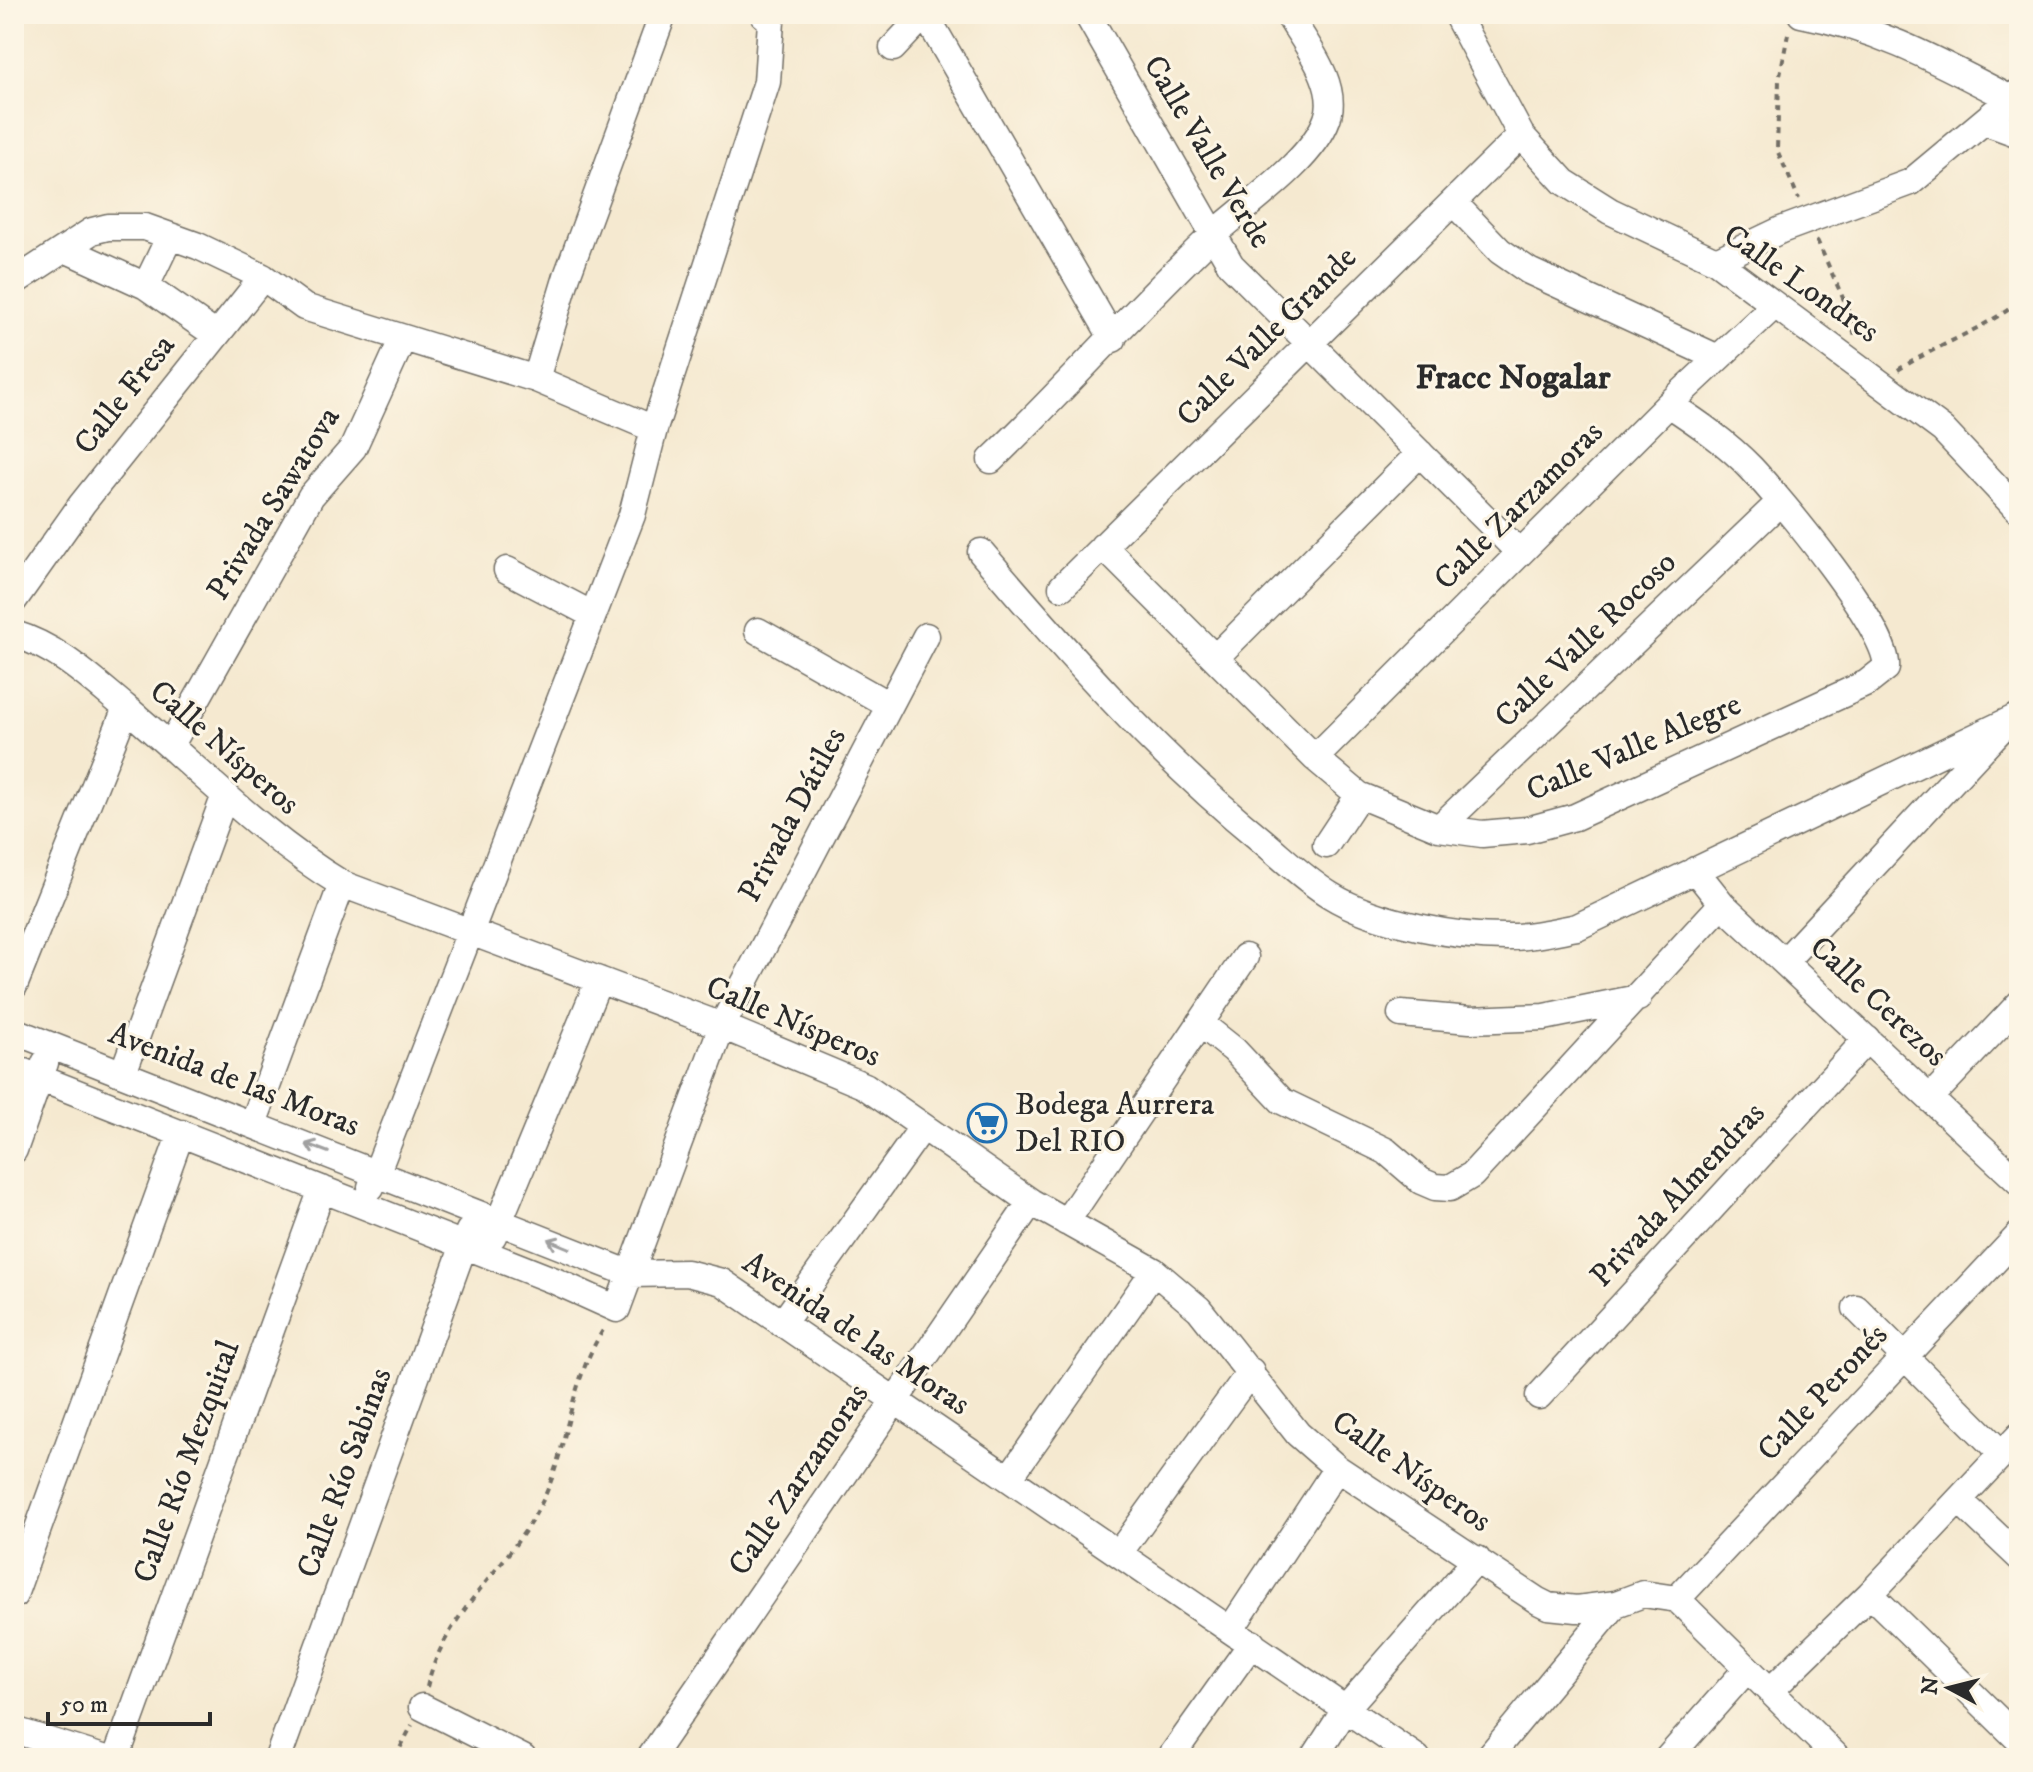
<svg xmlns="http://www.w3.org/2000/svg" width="2033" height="1772" font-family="'IM FELL DW Pica',serif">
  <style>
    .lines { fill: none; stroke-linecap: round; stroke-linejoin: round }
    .street-casing { stroke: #726e65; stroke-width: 29 }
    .path { stroke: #726e65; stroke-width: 4; stroke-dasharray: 6 6; stroke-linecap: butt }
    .street { stroke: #fff; stroke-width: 26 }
    .oneway { stroke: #a0a0a0 }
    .labels { text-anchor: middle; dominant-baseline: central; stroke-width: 6; stroke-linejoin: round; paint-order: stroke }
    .street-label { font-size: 32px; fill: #2b2b2b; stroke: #fcf5e5 }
    .poi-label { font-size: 32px; fill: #2b2b2b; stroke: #fcf5e5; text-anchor: start }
    .neighbourhood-label { font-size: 34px; font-weight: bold; fill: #2b2b2b; stroke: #fcf5e5 }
  </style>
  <rect width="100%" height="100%" fill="#fcf5e5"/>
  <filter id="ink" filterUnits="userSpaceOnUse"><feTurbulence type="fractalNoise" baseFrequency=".0125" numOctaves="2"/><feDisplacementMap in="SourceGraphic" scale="16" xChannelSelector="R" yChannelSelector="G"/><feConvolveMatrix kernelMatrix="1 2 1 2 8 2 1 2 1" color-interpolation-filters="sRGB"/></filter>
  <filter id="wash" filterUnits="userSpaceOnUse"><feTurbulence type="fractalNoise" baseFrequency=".006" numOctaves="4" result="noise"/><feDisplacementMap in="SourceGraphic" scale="32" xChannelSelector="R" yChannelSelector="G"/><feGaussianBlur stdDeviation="1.8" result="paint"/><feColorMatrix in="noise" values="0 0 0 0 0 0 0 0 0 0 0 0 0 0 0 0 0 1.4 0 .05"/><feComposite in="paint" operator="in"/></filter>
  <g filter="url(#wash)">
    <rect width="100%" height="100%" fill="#f5e9d0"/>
  </g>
  <g filter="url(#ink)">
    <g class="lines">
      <defs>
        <path id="street" d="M925 14 1113 339
          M1087 14 1231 265 1520 553
          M1456 14 1521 135 1564 182 1610 211 1716 261 1943 430 2019 511
          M1801 14C1882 29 1941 63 2013 100
          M893 48 925 14
          M1986 122 2019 134
          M1453 202 1500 251 1529 271 1718 358
          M65 249 146 286 216 335
          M1716 261 1781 230 1911 182 2019 92
          M14 282 92 231 108 227H145L198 246 263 277 304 307 536 379 654 429
          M146 286 170 236
          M536 379 567 276 663 14
          M991 460C1067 387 1137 307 1213 235 1246 205 1312 161 1327 119 1340 85 1304 42 1288 14
          M1103 546 1315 758 1359 795 1439 828 1482 834 1527 830 1575 817 1867 683 1886 668C1892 632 1779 498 1751 468 1727 443 1698 423 1669 404
          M981 552C1067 653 1156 754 1259 838 1282 857 1304 879 1330 895 1375 923 1458 938 1511 937 1533 937 1556 931 1577 927L2019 716
          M507 570 591 614
          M1062 587 1521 135
          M14 600 82 504 263 277
          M758 631 889 705
          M14 634C58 647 91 679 125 707 197 767 262 836 342 884L722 1026 865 1086 1031 1202 1154 1271 1199 1309 1298 1434 1337 1468 1538 1601 1548 1606 1577 1609 1616 1604 1643 1594 1677 1599 1838 1758
          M1215 658 1420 453
          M171 745 311 496 353 448 403 338
          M1315 758 1669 404 1774 306
          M1439 828 1780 502
          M1326 845 1359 795
          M1695 870 1722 904 2019 1182
          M1784 962 2002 728
          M14 986 126 708
          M1401 1014 1470 1020 1544 1017 1638 998
          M1200 1023 1234 1050 1282 1101 1386 1151 1421 1181 1435 1187 1450 1188 1472 1175 1722 904
          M14 1031 631 1274 687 1273 722 1282 1417 1758
          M14 1068 555 1281 617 1309 722 1026 926 636
          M123 1073 225 795
          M1930 1098 2019 1004
          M253 1124 342 884
          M14 1150 45 1063
          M371 1187 632 515 654 429 767 82 771 21 763 14
          M1066 1222 1245 957
          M493 1236 599 980
          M1856 1308 2002 1454
          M782 1324 922 1128
          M1539 1396 1867 1039
          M1009 1478 1154 1271
          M1959 1500 2019 1557
          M1119 1553 1251 1371
          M1870 1594 2019 1740
          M14 1595 181 1133
          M1677 1599 2019 1235
          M1231 1629 1337 1468
          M1770 1691 1870 1594 2019 1436
          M422 1707 523 1758
          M14 1730 103 1758
          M116 1758 322 1189
          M278 1758 469 1231
          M650 1758 1031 1202
          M1170 1758 1252 1643
          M1314 1758 1347 1707 1477 1559
          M1488 1758 1616 1604
          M1668 1758 1747 1669"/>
      </defs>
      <!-- street casing -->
      <use href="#street" class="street-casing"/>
      <!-- path -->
      <path class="path" d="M1788 34 1779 80 1777 150 1799 199
        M1817 240 1847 307 1855 336
        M1898 370C1937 345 1982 330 2019 302
        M427 1687C445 1610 510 1568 543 1500 570 1443 567 1386 605 1327
        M395 1758 412 1725"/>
      <!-- street -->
      <use href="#street" class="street"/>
    </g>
    <!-- one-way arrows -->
    <defs><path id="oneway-shaft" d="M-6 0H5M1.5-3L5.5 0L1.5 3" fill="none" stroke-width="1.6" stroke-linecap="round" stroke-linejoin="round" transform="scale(2)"/></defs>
    <g class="oneway">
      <use href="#oneway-shaft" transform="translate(317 1148) rotate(-159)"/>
      <use href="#oneway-shaft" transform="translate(559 1244) rotate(-158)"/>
    </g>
  </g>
  <!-- icons -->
  <defs>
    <symbol id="supermarket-ring" viewBox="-11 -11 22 22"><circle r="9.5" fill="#fcf5e5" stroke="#1f6fb2" stroke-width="1.5"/><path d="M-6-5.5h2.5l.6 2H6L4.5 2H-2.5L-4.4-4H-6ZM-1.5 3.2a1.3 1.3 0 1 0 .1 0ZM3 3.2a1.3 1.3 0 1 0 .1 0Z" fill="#1f6fb2"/></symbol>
  </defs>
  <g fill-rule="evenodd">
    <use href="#supermarket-ring" x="965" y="1101" width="44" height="44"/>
  </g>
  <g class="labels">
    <!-- street labels -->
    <g class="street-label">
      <text transform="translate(1207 152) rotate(59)">Calle Valle Verde</text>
      <text transform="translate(1801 284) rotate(35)">Calle Londres</text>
      <text transform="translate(1267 337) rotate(-45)">Calle Valle Grande</text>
      <text transform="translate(125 395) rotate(-52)">Calle Fresa</text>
      <text transform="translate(274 504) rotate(-58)">Privada Sawatova</text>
      <text transform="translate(1519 506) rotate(-45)">Calle Zarzamoras</text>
      <text transform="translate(1586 640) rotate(-44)">Calle Valle Rocoso</text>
      <text transform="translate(224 748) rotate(41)">Calle Nísperos</text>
      <text transform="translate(1634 748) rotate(-23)">Calle Valle Alegre</text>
      <text transform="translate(793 815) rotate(-62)">Privada Dátiles</text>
      <text transform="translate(1878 1002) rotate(43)">Calle Cerezos</text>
      <text transform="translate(793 1022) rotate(23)">Calle Nísperos</text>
      <text transform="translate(234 1080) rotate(21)">Avenida de las Moras</text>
      <text transform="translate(1678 1195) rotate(-47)">Privada Almendras</text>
      <text transform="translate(856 1334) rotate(34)">Avenida de las Moras</text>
      <text transform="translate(1823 1393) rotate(-47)">Calle Peronés</text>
      <text transform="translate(187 1462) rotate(-70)">Calle Río Mezquital</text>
      <text transform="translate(1411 1472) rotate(35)">Calle Nísperos</text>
      <text transform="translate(345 1473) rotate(-70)">Calle Río Sabinas</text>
      <text transform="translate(799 1480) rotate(-56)">Calle Zarzamoras</text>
    </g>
    <!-- poi labels -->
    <g class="poi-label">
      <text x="1015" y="1105">Bodega Aurrera<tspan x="1015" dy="37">Del RIO</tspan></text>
    </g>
    <!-- neighbourhood labels -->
    <g class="neighbourhood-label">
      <text x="1513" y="378">Fracc Nogalar</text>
    </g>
  </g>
  <!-- margin -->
  <rect width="2033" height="1772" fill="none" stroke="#fcf5e5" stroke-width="48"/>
  <!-- north arrow -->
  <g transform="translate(1949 1688) rotate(277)" stroke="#fcf5e5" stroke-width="6" paint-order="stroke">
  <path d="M0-6L14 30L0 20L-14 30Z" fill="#2b2b2b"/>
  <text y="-12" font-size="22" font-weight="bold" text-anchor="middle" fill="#2b2b2b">N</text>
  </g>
  <!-- scale -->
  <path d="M48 1712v12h162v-12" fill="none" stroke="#2b2b2b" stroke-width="4"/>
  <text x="60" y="1712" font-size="24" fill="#2b2b2b" stroke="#fcf5e5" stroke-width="6" paint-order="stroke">50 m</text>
</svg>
